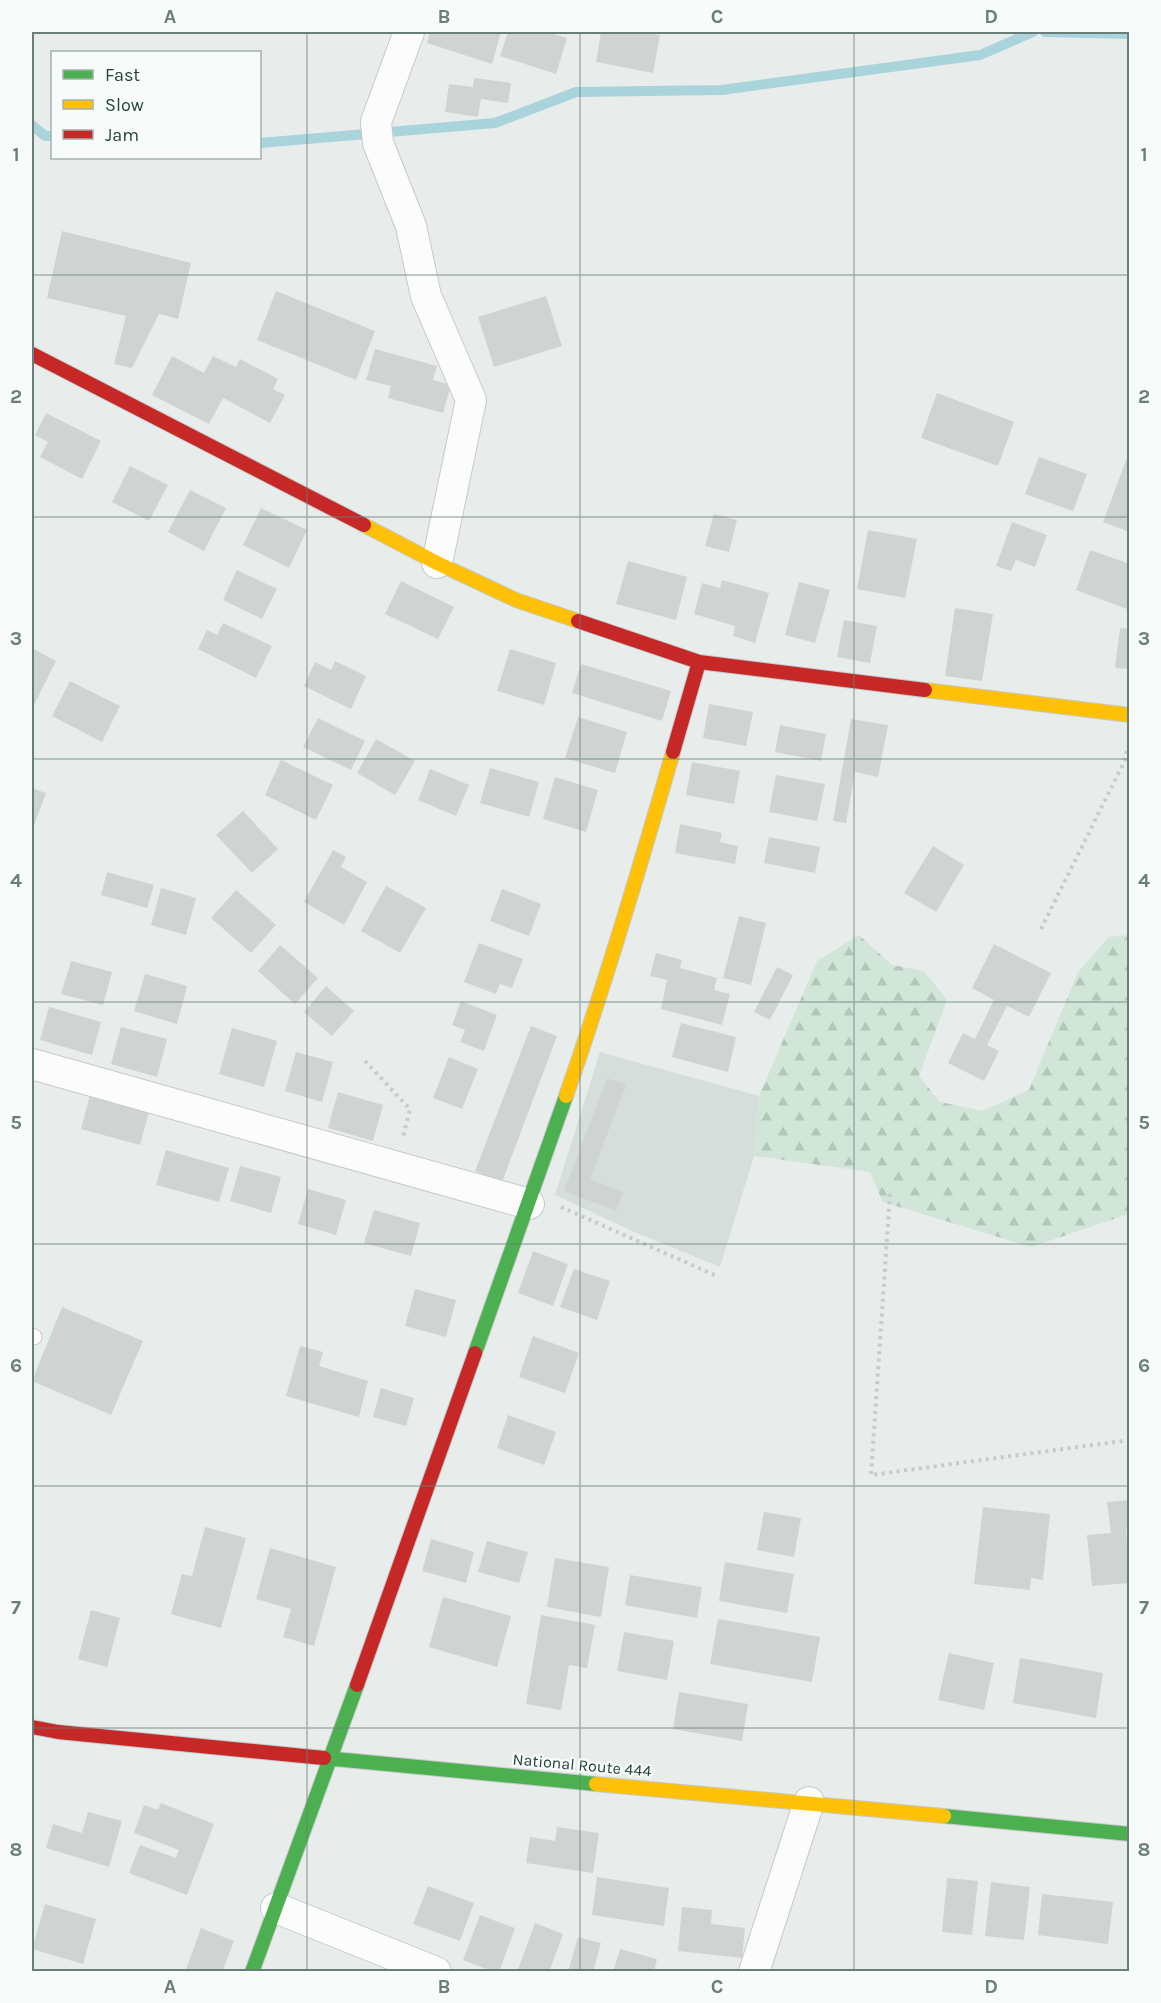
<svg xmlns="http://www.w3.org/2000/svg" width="1161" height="2003" font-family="Karla,sans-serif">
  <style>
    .built { fill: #d6dedb }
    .forest { fill: url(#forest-firs) }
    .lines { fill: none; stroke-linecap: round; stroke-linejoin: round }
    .stream { stroke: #a9d4db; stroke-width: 10 }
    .building { fill: #cfd4d2 }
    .lane-casing { stroke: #c5cac8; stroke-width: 17 }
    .street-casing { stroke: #c5cac8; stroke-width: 32 }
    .fast-casing { stroke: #c3cbc8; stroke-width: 16 }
    .slow-casing { stroke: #c3cbc8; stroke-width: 16 }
    .jam-casing { stroke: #c3cbc8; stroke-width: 16 }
    .path { stroke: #c3ccca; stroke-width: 4; stroke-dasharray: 3 4.5; stroke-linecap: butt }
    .lane { stroke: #fcfcfc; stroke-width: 15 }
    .street { stroke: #fcfcfc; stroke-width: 30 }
    .fast { stroke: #4caf50; stroke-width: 14 }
    .slow { stroke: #ffc107; stroke-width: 14 }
    .jam { stroke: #c62828; stroke-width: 14 }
    .grid { fill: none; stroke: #697e78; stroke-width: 1.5; stroke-opacity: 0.55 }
    .labels { text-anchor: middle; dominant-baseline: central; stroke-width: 4.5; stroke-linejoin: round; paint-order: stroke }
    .street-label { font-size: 16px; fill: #24423a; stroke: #f7fbf9 }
    .neatline { fill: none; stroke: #697e78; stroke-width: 2 }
    .grid-label { font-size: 20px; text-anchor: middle; font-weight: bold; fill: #697e78 }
  </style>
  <defs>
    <pattern id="forest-firs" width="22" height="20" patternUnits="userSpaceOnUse" patternTransform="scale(1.5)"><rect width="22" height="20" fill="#d1e6d8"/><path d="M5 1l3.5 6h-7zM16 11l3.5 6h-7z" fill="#b3c6ba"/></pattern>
  </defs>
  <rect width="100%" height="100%" fill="#e8edeb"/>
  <!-- built -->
  <path class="built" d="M600 1052 759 1096 754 1156 720 1267 634 1232 555 1195Z"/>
  <!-- forest -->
  <path class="forest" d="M859 935 892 965 924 971 947 1000 919 1076 940 1102 982 1111 1029 1090 1078 972 1109 937 1129 935V1214L1031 1247 883 1202 870 1172 754 1156 759 1096 817 961Z"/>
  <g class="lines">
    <!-- stream -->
    <path class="stream" d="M1045 32 1130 34
      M32 125 45 136H52
      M260 143 495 123 576 92 722 90 980 55 1033 32"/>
  </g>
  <!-- building -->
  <path class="building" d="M430 32H501L492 64 427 43Z
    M508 32H547L567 38 556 74 500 56Z
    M601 32H640L660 35 653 73 596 62Z
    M474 78 511 83 508 103 481 99 478 117 445 112 449 84 473 87Z
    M62 231 191 263 178 319 159 314 132 368 114 364 126 316 47 298Z
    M276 291 375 331 356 380 257 340Z
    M546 296 562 346 494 367 478 317Z
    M375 349 437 366 433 380 451 385 443 413 388 398 391 386 366 380Z
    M172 356 204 373 213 356 236 367 240 359 278 379 273 389 285 395 270 423 223 398 209 424 152 395Z
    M937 393 1014 422 998 466 921 438Z
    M46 413 101 441 82 479 40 457 48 442 35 435Z
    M1130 450V532L1103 522Z
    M1039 457 1087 474 1073 511 1025 494Z
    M130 466 168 485 149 521 112 502Z
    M190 490 226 508 204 551 168 532Z
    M261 508 307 530 289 568 243 545Z
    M714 514 737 520 729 552 705 546Z
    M1012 522 1047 535 1035 567 1016 560 1011 571 996 566Z
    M868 530 917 539 905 598 857 589Z
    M1090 550 1130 564V603L1127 609 1076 590Z
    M628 561 687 577 676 620 616 604Z
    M237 570 277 589 262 619 223 600Z
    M722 580 769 593 755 643 733 636 735 626 694 614 702 583 720 588Z
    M401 581 454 607 438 639 385 614Z
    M799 582 830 590 815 643 785 635Z
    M955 608 993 614 982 681 945 676Z
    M844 620 877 626 870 663 837 657Z
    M223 623 272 646 256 678 198 649 207 630 217 635Z
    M1120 628 1130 629V669L1115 668Z
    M32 648 56 661 32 709Z
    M510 649 556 663 544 705 497 691Z
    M335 661 366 676 351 709 304 686 315 662 331 670Z
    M581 664 671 691 662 721 572 693Z
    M70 681 120 706 102 742 52 716Z
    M709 704 753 712 746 746 703 738Z
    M578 717 627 732 615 773 565 758Z
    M318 718 365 741 351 770 303 747Z
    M851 719 888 725 878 777 855 772 846 823 833 821Z
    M780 725 826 734 821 761 775 752Z
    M376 739 415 761 395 795 357 773Z
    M281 760 333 785 316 820 265 795Z
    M692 762 740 771 734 804 686 795Z
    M490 768 539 782 529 817 480 803Z
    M430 769 469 785 456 816 418 800Z
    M776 775 825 784 817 821 769 812Z
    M555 777 598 790 586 832 543 819Z
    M32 788 46 793 32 831Z
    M243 811 278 849 252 873 216 835Z
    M680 824 722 833 720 842 738 846 735 864 675 853Z
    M769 837 820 847 815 873 764 863Z
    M933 846 964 865 936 912 904 893Z
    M333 850 346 857 341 867 367 882 344 925 304 902Z
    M107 872 154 885 147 908 101 895Z
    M386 886 426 908 400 953 361 931Z
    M161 888 196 898 186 935 151 925Z
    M502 889 541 904 529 936 490 921Z
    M236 890 276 925 251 953 211 918Z
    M739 916 766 923 751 985 723 978Z
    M479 943 523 959 512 988 500 984 496 994 464 982Z
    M994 944 1051 973 1029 1017 1007 1006 987 1045 999 1051 984 1081 948 1063 963 1033 975 1039 994 1000 972 988Z
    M280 945 318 978 295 1004 258 971Z
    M656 953 682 960 680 968 717 978 714 990 730 994 722 1025 661 1009 667 980 650 976Z
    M71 961 112 972 103 1005 61 994Z
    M777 967 793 975 770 1020 754 1012Z
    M145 974 187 986 177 1024 134 1011Z
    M326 986 354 1011 332 1036 304 1012Z
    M461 1001 497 1015 484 1051 460 1042 465 1030 452 1025Z
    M49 1007 101 1022 92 1055 40 1040Z
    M681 1023 736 1037 728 1072 672 1057Z
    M531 1026 557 1036 502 1182 475 1171Z
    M121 1027 167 1039 157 1077 111 1064Z
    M232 1028 277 1041 264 1087 219 1074Z
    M296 1052 333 1062 322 1102 285 1091Z
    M449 1057 478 1069 462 1109 433 1098Z
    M607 1078 626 1085 590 1179 623 1192 616 1211 564 1191Z
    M338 1092 383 1105 373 1141 328 1128Z
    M90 1095 149 1112 140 1145 81 1129Z
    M166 1150 229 1168 219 1202 156 1185Z
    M240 1166 281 1177 271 1213 230 1201Z
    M308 1189 346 1200 336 1235 298 1224Z
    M374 1210 420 1223 411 1256 364 1243Z
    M533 1251 568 1264 553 1306 518 1293Z
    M574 1269 610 1281 597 1320 560 1307Z
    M415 1289 456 1300 446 1337 405 1326Z
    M62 1307 143 1341 111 1415 32 1381Z
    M533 1336 579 1353 565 1393 519 1377Z
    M300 1346 323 1352 319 1366 368 1381 359 1417 286 1396Z
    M381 1388 414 1398 406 1426 373 1417Z
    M508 1415 556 1432 544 1465 497 1448Z
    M1130 1500V1529H1126L1130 1583 1092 1586 1087 1535 1111 1533 1107 1502Z
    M983 1507 1050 1514 1043 1580 1031 1578 1030 1590 974 1584Z
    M764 1512 801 1518 794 1557 757 1550Z
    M205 1527 246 1538 221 1628 171 1614 182 1574 192 1576Z
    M431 1539 474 1552 466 1583 422 1571Z
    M487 1541 528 1552 519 1583 478 1572Z
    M270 1548 336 1567 314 1646 283 1637 291 1609 256 1599Z
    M555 1558 609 1567 601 1617 547 1607Z
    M725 1562 794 1574 787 1613 719 1601Z
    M630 1575 702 1587 697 1618 625 1605Z
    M443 1597 511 1616 497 1667 429 1647Z
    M91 1610 120 1618 107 1667 78 1659Z
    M541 1615 595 1625 587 1668 569 1665 561 1710 526 1704Z
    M718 1619 820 1637 812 1682 710 1664Z
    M624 1632 674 1641 667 1680 617 1671Z
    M949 1653 994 1663 984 1710 938 1700Z
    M1020 1658 1103 1673 1096 1718 1013 1703Z
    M679 1692 748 1704 742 1741 673 1729Z
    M161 1803 214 1824 187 1895 129 1873 140 1845 176 1858 179 1850 134 1833 144 1805 158 1810Z
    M88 1812 122 1821 109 1867 46 1848 53 1824 82 1833Z
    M557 1827 599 1833 593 1873 526 1863 530 1837 555 1841Z
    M597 1877 669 1888 664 1926 592 1915Z
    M947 1878 978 1881 972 1935 942 1932Z
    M991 1882 1030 1887 1024 1940 985 1936Z
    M428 1886 474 1903 460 1941 413 1924Z
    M1042 1894 1113 1902 1108 1944 1038 1935Z
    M45 1904 96 1919 83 1964 32 1949Z
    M682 1907 712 1910 711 1924 745 1928 742 1958 678 1951Z
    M480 1915 515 1928 499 1972H494L463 1960Z
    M535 1923 563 1934 549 1972H517Z
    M201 1928 234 1941 222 1972H185Z
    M578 1937 601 1943 593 1972H568Z
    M620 1949 657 1959 654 1972H613Z"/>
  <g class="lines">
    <defs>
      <path id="lane" d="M32 1336 34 1337"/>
      <path id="street" d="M409 32 376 122 378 143 411 226 426 296 471 400 437 563
        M32 1064 529 1204
        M276 1908 436 1972
        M754 1972 809 1802"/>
      <path id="fast" d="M475 1353 566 1096
        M324 1758 596 1784
        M944 1816 1130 1834
        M252 1972 357 1685"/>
      <path id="slow" d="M364 525 437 563 516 600 578 621
        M925 690 1130 715
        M566 1096C606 982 640 867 673 752
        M596 1784 944 1816"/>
      <path id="jam" d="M32 354 364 525
        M578 621 699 662 925 690
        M673 752 699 662
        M357 1685 475 1353
        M32 1727 58 1732 324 1758"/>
    </defs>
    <!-- lane casing -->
    <use href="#lane" class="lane-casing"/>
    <!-- street casing -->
    <use href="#street" class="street-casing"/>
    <!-- fast casing -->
    <use href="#fast" class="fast-casing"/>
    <!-- slow casing -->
    <use href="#slow" class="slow-casing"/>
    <!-- jam casing -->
    <use href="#jam" class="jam-casing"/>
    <!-- path -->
    <path class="path" d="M1041 929 1125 760 1128 746
      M365 1061 410 1109 403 1137
      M890 1194 871 1475 1130 1440
      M561 1207 719 1277"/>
    <!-- lane -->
    <use href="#lane" class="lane"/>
    <!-- street -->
    <use href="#street" class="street"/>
    <!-- fast -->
    <use href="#fast" class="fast"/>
    <!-- slow -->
    <use href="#slow" class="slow"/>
    <!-- jam -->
    <use href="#jam" class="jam"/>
  </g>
  <!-- grid -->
  <path class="grid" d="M307 32V1972M580 32V1972M854 32V1972M32 275H1130M32 517H1130M32 759H1130M32 1002H1130M32 1244H1130M32 1486H1130M32 1728H1130"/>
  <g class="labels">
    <!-- street labels -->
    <g class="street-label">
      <text transform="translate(582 1765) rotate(5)">National Route 444</text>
    </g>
  </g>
  <!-- border -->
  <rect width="1161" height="2003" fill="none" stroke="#f7fbf9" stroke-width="66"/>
  <!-- legend -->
  <rect x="51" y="51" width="210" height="108" fill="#f7fbf9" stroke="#a3b1ad" stroke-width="1.5"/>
  <rect x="63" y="70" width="30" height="9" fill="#4caf50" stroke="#a3b1ad" stroke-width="1.5"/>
  <text x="105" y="81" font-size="18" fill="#24423a">Fast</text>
  <rect x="63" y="100" width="30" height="9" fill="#ffc107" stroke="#a3b1ad" stroke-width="1.5"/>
  <text x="105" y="111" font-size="18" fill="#24423a">Slow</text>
  <rect x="63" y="130" width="30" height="9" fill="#c62828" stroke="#a3b1ad" stroke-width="1.5"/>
  <text x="105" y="141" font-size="18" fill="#24423a">Jam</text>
  <rect x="33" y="33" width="1095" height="1937" class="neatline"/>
  <g class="grid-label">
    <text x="170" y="23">A</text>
    <text x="444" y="23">B</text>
    <text x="717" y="23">C</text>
    <text x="991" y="23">D</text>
    <text x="16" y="161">1</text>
    <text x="1144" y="161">1</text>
    <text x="16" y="403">2</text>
    <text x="1144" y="403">2</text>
    <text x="16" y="645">3</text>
    <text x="1144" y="645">3</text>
    <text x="16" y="887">4</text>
    <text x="1144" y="887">4</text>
    <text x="16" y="1129">5</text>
    <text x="1144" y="1129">5</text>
    <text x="16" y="1372">6</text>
    <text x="1144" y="1372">6</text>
    <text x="16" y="1614">7</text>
    <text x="1144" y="1614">7</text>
    <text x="16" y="1856">8</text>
    <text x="1144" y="1856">8</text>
    <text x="170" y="1993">A</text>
    <text x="444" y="1993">B</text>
    <text x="717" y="1993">C</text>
    <text x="991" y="1993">D</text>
  </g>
</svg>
